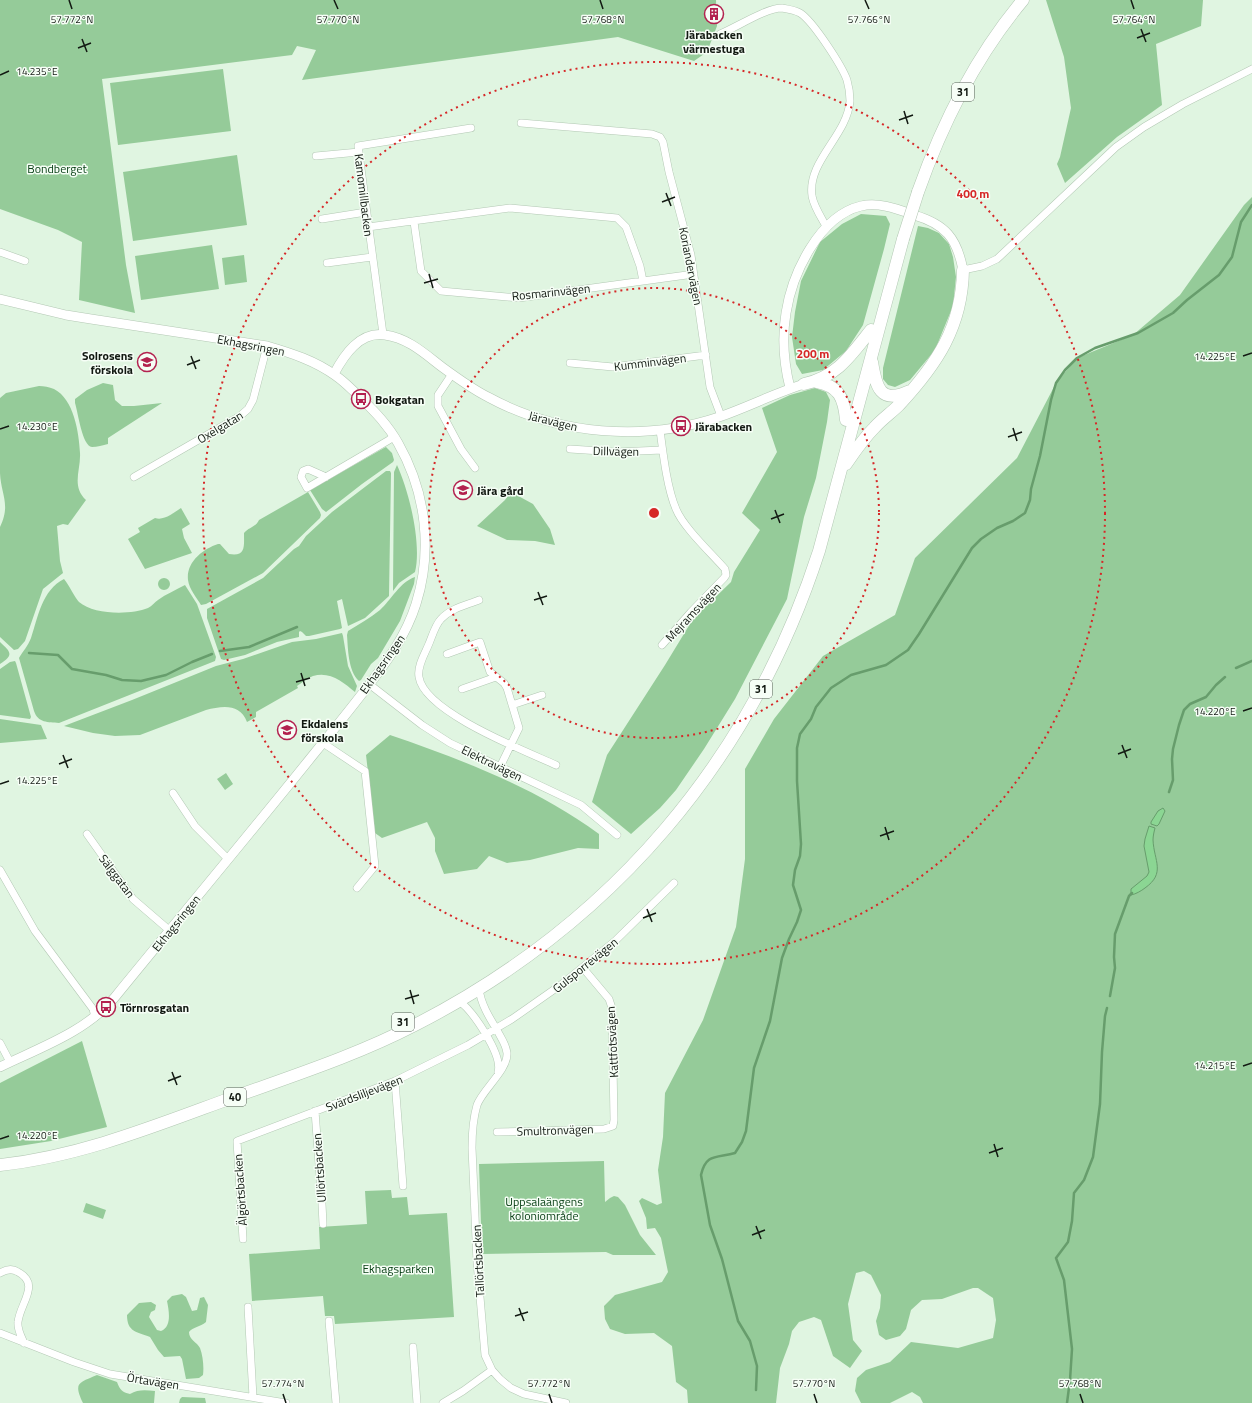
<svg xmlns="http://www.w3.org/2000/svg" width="1252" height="1403" font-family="'Titillium Web',sans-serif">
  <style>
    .green { fill: #95cb99 }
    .water { fill: #8bd693; stroke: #679d6c }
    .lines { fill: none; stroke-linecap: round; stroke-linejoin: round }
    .stream { stroke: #679d6c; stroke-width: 2.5 }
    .street-casing { stroke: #b3c8b4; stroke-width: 8 }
    .secondary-casing { stroke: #b3c8b4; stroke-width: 10 }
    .highway-casing { stroke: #b3c8b4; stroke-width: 13 }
    .street { stroke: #fff; stroke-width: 7 }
    .secondary { stroke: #fff; stroke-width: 9 }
    .highway { stroke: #fff; stroke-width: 12 }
    .highway-bridge-casing { stroke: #b3c8b4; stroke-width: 13; stroke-linecap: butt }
    .highway-bridge { stroke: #fff; stroke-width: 12 }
    .ticks { fill: none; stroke: #121912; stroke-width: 1.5 }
    .ring { fill: none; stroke: #d62828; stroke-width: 2; stroke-dasharray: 2 4 }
    .labels { text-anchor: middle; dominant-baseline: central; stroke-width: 3; stroke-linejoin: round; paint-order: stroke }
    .shield { fill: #f6fef6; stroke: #565e56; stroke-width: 1 }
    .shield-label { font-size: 11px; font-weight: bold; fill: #121912 }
    .poi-label { font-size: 12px; font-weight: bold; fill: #121912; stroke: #f6fef6; text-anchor: start }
    .park-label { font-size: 12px; fill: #0b4218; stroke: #f6fef6 }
    .street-label { font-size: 12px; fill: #121912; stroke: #f6fef6 }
    .ticks-label { font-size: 10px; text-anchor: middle; fill: #121912; stroke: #f6fef6; stroke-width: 3; stroke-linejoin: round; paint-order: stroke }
    .centre { fill: #d62828; stroke: #f6fef6; stroke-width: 2 }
    .ring-label { font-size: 12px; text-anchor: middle; font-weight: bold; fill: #d62828; stroke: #f6fef6; stroke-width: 3; stroke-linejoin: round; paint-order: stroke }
  </style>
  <rect width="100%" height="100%" fill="#e0f5e1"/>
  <!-- green -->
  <path class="green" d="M0 0H716L717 26 707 52 694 61 618 37 302 80 316 50 297 46 292 55 102 79 126 265 135 313 79 300 82 242 58 230 0 209Z
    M1046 0H1203L1201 26 1156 44 1162 105 1117 137 1065 183 1057 164 1060 157 1071 108 1064 57Z
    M223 69 231 131 118 145 110 83Z
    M237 155 247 225 133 241 123 172Z
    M1252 197V1403H923L920 1397 912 1392 890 1403H861L855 1391 857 1378 866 1370 890 1362 911 1342 958 1348 993 1338 996 1320 993 1298 978 1288H973L942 1299 922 1300 911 1310 906 1329 900 1336 886 1340 879 1335 876 1321 880 1308 881 1295 871 1275 864 1271 856 1273 848 1304 853 1340 862 1351 850 1368 833 1356 821 1320 814 1317 799 1322 792 1331 789 1344 780 1368 776 1403H688L687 1390 676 1382 672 1346 654 1333 625 1334 610 1329 605 1319 604 1306 615 1295 662 1282 668 1272 661 1238 655 1228 647 1229 646 1218 639 1201 642 1198 657 1205 662 1203 658 1170 663 1137 665 1093 703 1020 736 927 745 859V769L774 719 823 656 895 615 915 558 1017 458 1056 383 1077 358 1133 335 1180 295 1244 205Z
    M861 214 886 216 890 224 884 249 863 325 846 351 823 370 802 374 796 364 792 337 795 312 801 281 820 242 842 224Z
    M918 226 928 228 939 233 949 244 953 257 956 277 953 306 935 350 910 380 895 387 888 385 883 379V368Z
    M212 245 219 289 141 300 135 256Z
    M244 255 247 282 225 285 222 258Z
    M103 383 113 385 115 400 122 406H134L162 403 108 438V444C103 445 97 447 92 447 82 446 78 412 75 403V399L87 390Z
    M39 386C44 386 49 387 54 389 74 399 79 433 80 453 81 470 71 486 86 500L68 525 63 524 57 526 60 561 63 573 43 589 25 641 18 649 14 650 0 637V527C11 504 1 495 0 473 0 448 0 423 0 398L6 393Z
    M815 388 826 392 830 400 827 422 816 478 804 517 787 599 735 699 704 749 676 790 660 808 631 834 592 802 607 755 665 665 693 619 731 582 734 572 760 530 742 513 777 452 762 408 790 395Z
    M386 447 392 453 394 460 393 462 362 484 330 509 326 512 322 509 310 490 384 448Z
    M397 465C409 491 422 544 415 572L399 583 393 591 394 472Z
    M386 471H390L391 473 389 596 365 618 348 626 342 599 337 601 342 628 340 629 309 636H306L302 632 300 631 299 632V637L277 642 245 655 224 660 221 659 207 618V609L263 578 294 549 299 546 306 536 332 512Z
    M308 492 320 512 321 515 320 518 263 573 206 604 201 605C197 598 189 589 188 580 186 562 203 549 218 544H220L229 554C246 557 244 546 244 533 249 527 256 527 259 520Z
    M511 492 533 504 550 529 555 545 535 541 507 540 477 526 505 500Z
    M181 508 190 524 182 529 184 538 192 553 145 569 128 539 140 532 138 528 155 518C164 521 173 513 181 508Z
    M415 577 414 584 400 621 378 658 371 664 361 680 359 681C348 671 348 648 347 635L348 631C359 624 370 618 380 610 391 600 400 582 415 577Z
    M158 584a6 6 0 1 1 12 0a6 6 0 1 1-12 0Z
    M64 579C69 585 75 598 79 602 94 615 131 615 148 608 152 606 155 602 158 600 166 594 176 590 185 585L197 604 216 657 215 661 59 723C48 722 38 723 34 711L19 658C23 651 28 646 31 638 38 617 42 590 64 579Z
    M342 633 343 636 348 666 357 686 355 692C343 682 330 671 313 676 307 678 302 683 297 686L298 688 256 712V717L247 722C240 703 222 706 206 710L140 735 115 736 93 733 64 726 132 700 216 666 243 659 292 642 316 639Z
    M0 642C11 652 14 655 0 664Z
    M15 661 16 663 31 717 30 719 0 715V669L10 662Z
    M0 719 41 725 47 739 0 743Z
    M390 735C463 760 536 788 599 834V849L578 848 530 860 507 863 489 856 477 869 444 874 435 851V838L427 822 382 838 375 833 366 755Z
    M226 773 233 784 225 790 217 779Z
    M82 1041 107 1127 51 1141 0 1149V1083Z
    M604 1161 605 1202 610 1198 614 1196 618 1197 625 1205 640 1235 656 1255H613L606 1252 482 1254 479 1164Z
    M391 1190 392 1198 407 1197 409 1215 447 1213 454 1317 335 1324 334 1316H325L323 1296 252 1301 249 1254 320 1249 319 1227 367 1224 365 1191Z
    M86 1203 106 1210 103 1219 83 1212Z
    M182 1294 186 1297 192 1311 197 1310 200 1298 204 1297 208 1305 206 1322C200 1327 193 1327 189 1332 189 1340 197 1342 200 1348 203 1356 204 1367 203 1375L199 1378 186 1379 182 1359 180 1356 164 1357 158 1350 150 1337C137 1332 127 1332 127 1315L139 1303 151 1302 156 1305 155 1310 151 1312 149 1317 157 1330 161 1331C172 1327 169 1311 167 1301L172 1296Z
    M97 1375 117 1382C120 1390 122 1392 130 1394 138 1389 146 1390 155 1391L154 1403H83C73 1382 79 1383 97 1375Z
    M182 1397 205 1398 206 1403H179L180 1399Z"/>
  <!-- water -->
  <path class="water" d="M1163 808 1165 811 1159 824 1157 826 1151 824V822L1158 811Z
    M1149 826 1155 828C1154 832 1153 836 1153 840 1154 861 1166 873 1145 888 1141 891 1136 894 1131 895V889L1147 876 1149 872 1144 846 1145 839Z"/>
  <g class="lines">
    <!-- stream -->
    <path class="stream" d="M220 651 249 647 297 627
      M29 653 58 655 72 669 106 675 122 680 141 681 166 675 192 662 212 654
      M1236 668 1252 661
      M1169 792 1173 780 1172 759 1173 749 1179 725 1184 710 1190 704 1206 697 1216 685 1225 677
      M1110 996 1115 968 1114 957 1115 934 1129 896 1132 893
      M756 1390 757 1366 750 1341 738 1321 722 1259 710 1225 701 1175C706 1153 717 1158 735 1153L742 1142 746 1131 754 1068 770 1021 782 958 789 939 797 922 801 910 793 885 795 870 800 856 801 844 797 781V748L800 734 811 719 816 707 831 688 851 675 886 665 908 650 919 634 972 548 981 539 997 528 1013 521 1025 513 1030 500 1031 489 1040 456 1051 400 1056 383 1065 370 1077 358 1095 348 1138 333 1173 313 1187 300 1219 275 1232 257 1241 222 1252 205
      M1067 1403 1070 1380 1072 1349 1064 1280 1056 1258 1068 1242 1072 1221 1074 1193 1084 1180 1093 1157 1100 1104 1102 1052 1105 1016 1107 1008"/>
    <defs>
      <path id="street" d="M720 34C737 27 766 8 782 8 788 9 795 10 800 13 813 21 842 66 847 80 849 87 850 94 850 101 847 136 807 161 812 196 814 207 821 217 826 226
        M521 123 652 134 660 137 663 142 669 172 691 255 710 387 721 416
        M316 156 359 152
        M322 219 366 212
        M368 227 510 208 617 218 626 227 640 266 643 281 519 298 441 291 421 271 414 222
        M0 252 25 261
        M327 263 372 257
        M963 270 982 266 997 259 1116 147 1144 127 1183 104 1252 69
        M643 281 694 274
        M383 334 358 146 471 128
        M570 363 613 367 706 355
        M452 374 438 395V406L461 449 475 468
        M660 430C663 453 667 488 676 509 683 527 712 554 725 569L726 575 724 578 691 612 662 645
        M570 449 616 452 662 450
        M134 477 240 416 248 409 253 400 267 346
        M326 477 308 469 303 471 301 477 307 488 389 440 394 436
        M479 600C467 605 451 608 441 619 435 625 432 637 428 646 424 655 417 667 419 677 424 712 525 751 556 765
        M447 654 480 642 490 672 504 683 507 688 519 728 500 767
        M369 684 422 725 450 743 581 805 617 835
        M462 689 496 677
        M512 705 542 695
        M323 743 365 771 375 866 357 888
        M173 793 195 826 228 859
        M87 834 133 899 169 930
        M0 870 35 931 93 1009 95 1017
        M479 989C481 1004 489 1017 497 1030 501 1038 506 1044 507 1053 508 1070 483 1089 477 1105 473 1119 472 1134 472 1148L477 1262 485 1355 492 1370 500 1379 511 1388 524 1394 566 1403
        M459 1001C473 1011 503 1055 498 1072
        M0 1043 10 1062
        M395 1081 403 1186
        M315 1111 322 1204 323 1224
        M497 1132 604 1129 613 1126 614 1120 612 1008 609 999 583 968
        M243 1239 237 1141 395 1081 468 1045 512 1019 562 984 615 941 674 883
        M0 1273C5 1270 12 1268 18 1272 41 1284 20 1303 18 1322 17 1329 21 1336 24 1343
        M248 1307 253 1397
        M329 1321 336 1403
        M0 1333 74 1362 110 1374 286 1403
        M413 1347 417 1403
        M443 1403 463 1391 492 1370"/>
      <path id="secondary" d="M0 299 66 315 91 319 267 346C291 353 316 361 336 376 345 382 353 391 361 398 375 412 388 425 398 443 426 492 433 550 416 604 406 636 386 663 365 690 348 712 331 733 313 755 248 836 181 916 115 997 86 1032 39 1048 0 1067
        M334 374C344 355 360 331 385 335 408 338 425 354 442 367 457 378 472 389 488 397 558 435 644 442 719 417 748 407 775 393 804 384
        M790 388C784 364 782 337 786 313 792 274 819 216 861 206 879 202 897 209 914 215 945 224 957 238 963 270"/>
      <path id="highway" d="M918 192C942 124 976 56 1023 0
        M872 362C876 387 880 405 910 391
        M817 382C839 386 844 398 846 420
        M804 384C837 377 851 355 871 330
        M846 464C855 451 863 439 874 428 882 419 891 413 899 405 937 364 962 327 963 270
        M0 1165C82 1156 157 1125 234 1097 295 1075 357 1055 415 1025 612 924 751 761 819 551L903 239"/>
    </defs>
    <!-- street casing -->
    <use href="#street" class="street-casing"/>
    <!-- secondary casing -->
    <use href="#secondary" class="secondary-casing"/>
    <!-- highway casing -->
    <use href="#highway" class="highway-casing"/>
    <!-- street -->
    <use href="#street" class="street"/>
    <!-- secondary -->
    <use href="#secondary" class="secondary"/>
    <!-- highway -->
    <use href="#highway" class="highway"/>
    <defs>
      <path id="highway-bridge" d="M903 239 918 192"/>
    </defs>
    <!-- highway-bridge casing -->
    <use href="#highway-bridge" class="highway-bridge-casing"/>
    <!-- highway-bridge -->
    <use href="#highway-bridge" class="highway-bridge"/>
  </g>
  <!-- ticks -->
  <path class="ticks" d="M69 0 72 9M334 0 338 9M600 0 603 9M865 0 869 9M1131 0 1134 9M1141 29 1146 42M1137 38 1150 33M82 39 87 52M78 48 91 43M0 75 9 71M904 111 908 124M899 120 913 115M666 193 671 206M662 202 675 197M429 274 433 288M424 283 438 279M191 356 196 369M1243 356 1252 353M187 365 200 360M1013 428 1017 441M0 429 9 426M1008 437 1022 432M775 510 780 523M771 519 784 514M538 592 543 605M534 600 547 596M301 673 305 686M296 682 310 678M1243 711 1252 708M1122 745 1127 758M1118 754 1131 749M63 755 68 768M59 764 72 759M0 784 9 781M885 827 889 840M880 836 894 831M647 909 652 922M643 918 656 913M410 990 414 1004M405 999 419 995M1243 1066 1252 1063M172 1072 177 1085M168 1081 181 1076M0 1139 9 1136M994 1144 998 1157M989 1153 1003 1148M756 1226 761 1239M752 1235 765 1230M519 1308 524 1321M515 1316 528 1312M283 1394 286 1403M549 1394 552 1403M814 1394 817 1403M1080 1394 1083 1403"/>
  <!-- distance rings -->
  <g class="ring">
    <circle cx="654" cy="513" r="225"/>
    <circle cx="654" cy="513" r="451"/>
  </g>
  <!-- icons -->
  <defs>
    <symbol id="building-ring" viewBox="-11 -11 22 22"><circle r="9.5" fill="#f6fef6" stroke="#b3224f" stroke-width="1.5"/><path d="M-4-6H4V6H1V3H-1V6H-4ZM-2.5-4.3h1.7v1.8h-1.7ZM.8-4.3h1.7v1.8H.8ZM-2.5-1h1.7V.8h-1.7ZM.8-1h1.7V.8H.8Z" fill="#b3224f"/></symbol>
    <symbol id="school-ring" viewBox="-11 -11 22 22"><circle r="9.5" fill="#f6fef6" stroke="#b3224f" stroke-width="1.5"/><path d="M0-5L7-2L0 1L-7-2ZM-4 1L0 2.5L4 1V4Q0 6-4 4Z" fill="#b3224f"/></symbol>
    <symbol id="bus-ring" viewBox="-11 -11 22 22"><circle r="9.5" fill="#f6fef6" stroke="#b3224f" stroke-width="1.5"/><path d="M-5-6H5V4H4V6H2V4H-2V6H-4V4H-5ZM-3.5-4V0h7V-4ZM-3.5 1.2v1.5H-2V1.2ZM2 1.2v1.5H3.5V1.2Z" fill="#b3224f"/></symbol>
  </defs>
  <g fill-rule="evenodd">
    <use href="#building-ring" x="703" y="3" width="22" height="22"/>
    <use href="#school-ring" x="136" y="351" width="22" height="22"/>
    <use href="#bus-ring" x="350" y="388" width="22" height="22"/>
    <use href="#bus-ring" x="670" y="415" width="22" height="22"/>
    <use href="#school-ring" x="452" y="479" width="22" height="22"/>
    <use href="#school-ring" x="276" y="719" width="22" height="22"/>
    <use href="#bus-ring" x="95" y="996" width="22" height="22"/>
  </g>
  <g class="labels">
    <!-- shield labels -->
    <g class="shield">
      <rect x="952" y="83" width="22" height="18" rx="3"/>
      <rect x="750" y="680" width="22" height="18" rx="3"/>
      <rect x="392" y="1013" width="22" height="18" rx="3"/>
      <rect x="224" y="1088" width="22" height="18" rx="3"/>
    </g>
    <g class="shield-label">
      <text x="963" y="92">31</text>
      <text x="761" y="689">31</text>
      <text x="403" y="1022">31</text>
      <text x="235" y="1097">40</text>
    </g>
    <!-- poi labels -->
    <g class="poi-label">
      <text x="714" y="34" text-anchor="middle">Järabacken<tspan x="714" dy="14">värmestuga</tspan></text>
      <text x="133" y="355" text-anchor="end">Solrosens<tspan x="133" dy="14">förskola</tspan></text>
      <text x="375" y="399">Bokgatan</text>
      <text x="695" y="426">Järabacken</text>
      <text x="477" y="490">Jära gård</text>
      <text x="301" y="723">Ekdalens<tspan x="301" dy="14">förskola</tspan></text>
      <text x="120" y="1007">Törnrosgatan</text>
    </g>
    <!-- park labels -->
    <g class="park-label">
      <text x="57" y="168">Bondberget</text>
      <text x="544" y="1201">Uppsalaängens<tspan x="544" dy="14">koloniområde</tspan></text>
      <text x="398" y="1268">Ekhagsparken</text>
    </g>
    <!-- street labels -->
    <g class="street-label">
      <text transform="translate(364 195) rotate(83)">Kamomillbacken</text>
      <text transform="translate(691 266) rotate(79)">Koriandervägen</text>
      <text transform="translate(551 292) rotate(-6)">Rosmarinvägen</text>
      <text transform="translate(251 345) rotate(11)">Ekhagsringen</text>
      <text transform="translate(650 362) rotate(-7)">Kumminvägen</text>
      <text transform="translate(553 421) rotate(14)">Järavägen</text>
      <text transform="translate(220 427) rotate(-31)">Oxelgatan</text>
      <text transform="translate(616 451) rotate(1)">Dillvägen</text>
      <text transform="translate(693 612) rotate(-47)">Mejramsvägen</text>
      <text transform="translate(382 664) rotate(-55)">Ekhagsringen</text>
      <text transform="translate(492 763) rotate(26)">Elektravägen</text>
      <text transform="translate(117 876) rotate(53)">Sälggatan</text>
      <text transform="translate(176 923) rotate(-51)">Ekhagsringen</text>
      <text transform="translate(585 965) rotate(-39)">Gulsporrevägen</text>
      <text transform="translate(612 1042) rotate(-93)">Kattfotsvägen</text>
      <text transform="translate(364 1093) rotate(-21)">Svärdsliljevägen</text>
      <text transform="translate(555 1130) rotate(-2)">Smultronvägen</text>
      <text transform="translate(319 1168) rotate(-94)">Ullörtsbacken</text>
      <text transform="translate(240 1190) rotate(-94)">Älgörtsbacken</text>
      <text transform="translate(478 1261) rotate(-93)">Tallörtsbacken</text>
      <text transform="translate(153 1381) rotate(9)">Örtavägen</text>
    </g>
  </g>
  <g class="ticks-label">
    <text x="869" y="23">57.766°N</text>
    <text x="72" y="23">57.772°N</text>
    <text x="338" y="23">57.770°N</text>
    <text x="603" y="23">57.768°N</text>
    <text x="1134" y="23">57.764°N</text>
    <text x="37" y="75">14.235°E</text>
    <text x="1215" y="360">14.225°E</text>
    <text x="37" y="430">14.230°E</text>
    <text x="1215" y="715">14.220°E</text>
    <text x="37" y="784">14.225°E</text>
    <text x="1215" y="1069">14.215°E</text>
    <text x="37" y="1139">14.220°E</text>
    <text x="283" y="1387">57.774°N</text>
    <text x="549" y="1387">57.772°N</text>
    <text x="814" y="1387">57.770°N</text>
    <text x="1080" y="1387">57.768°N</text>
  </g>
  <circle cx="654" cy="513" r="6" class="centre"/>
  <g class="ring-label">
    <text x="973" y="198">400 m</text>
    <text x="813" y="358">200 m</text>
  </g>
</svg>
